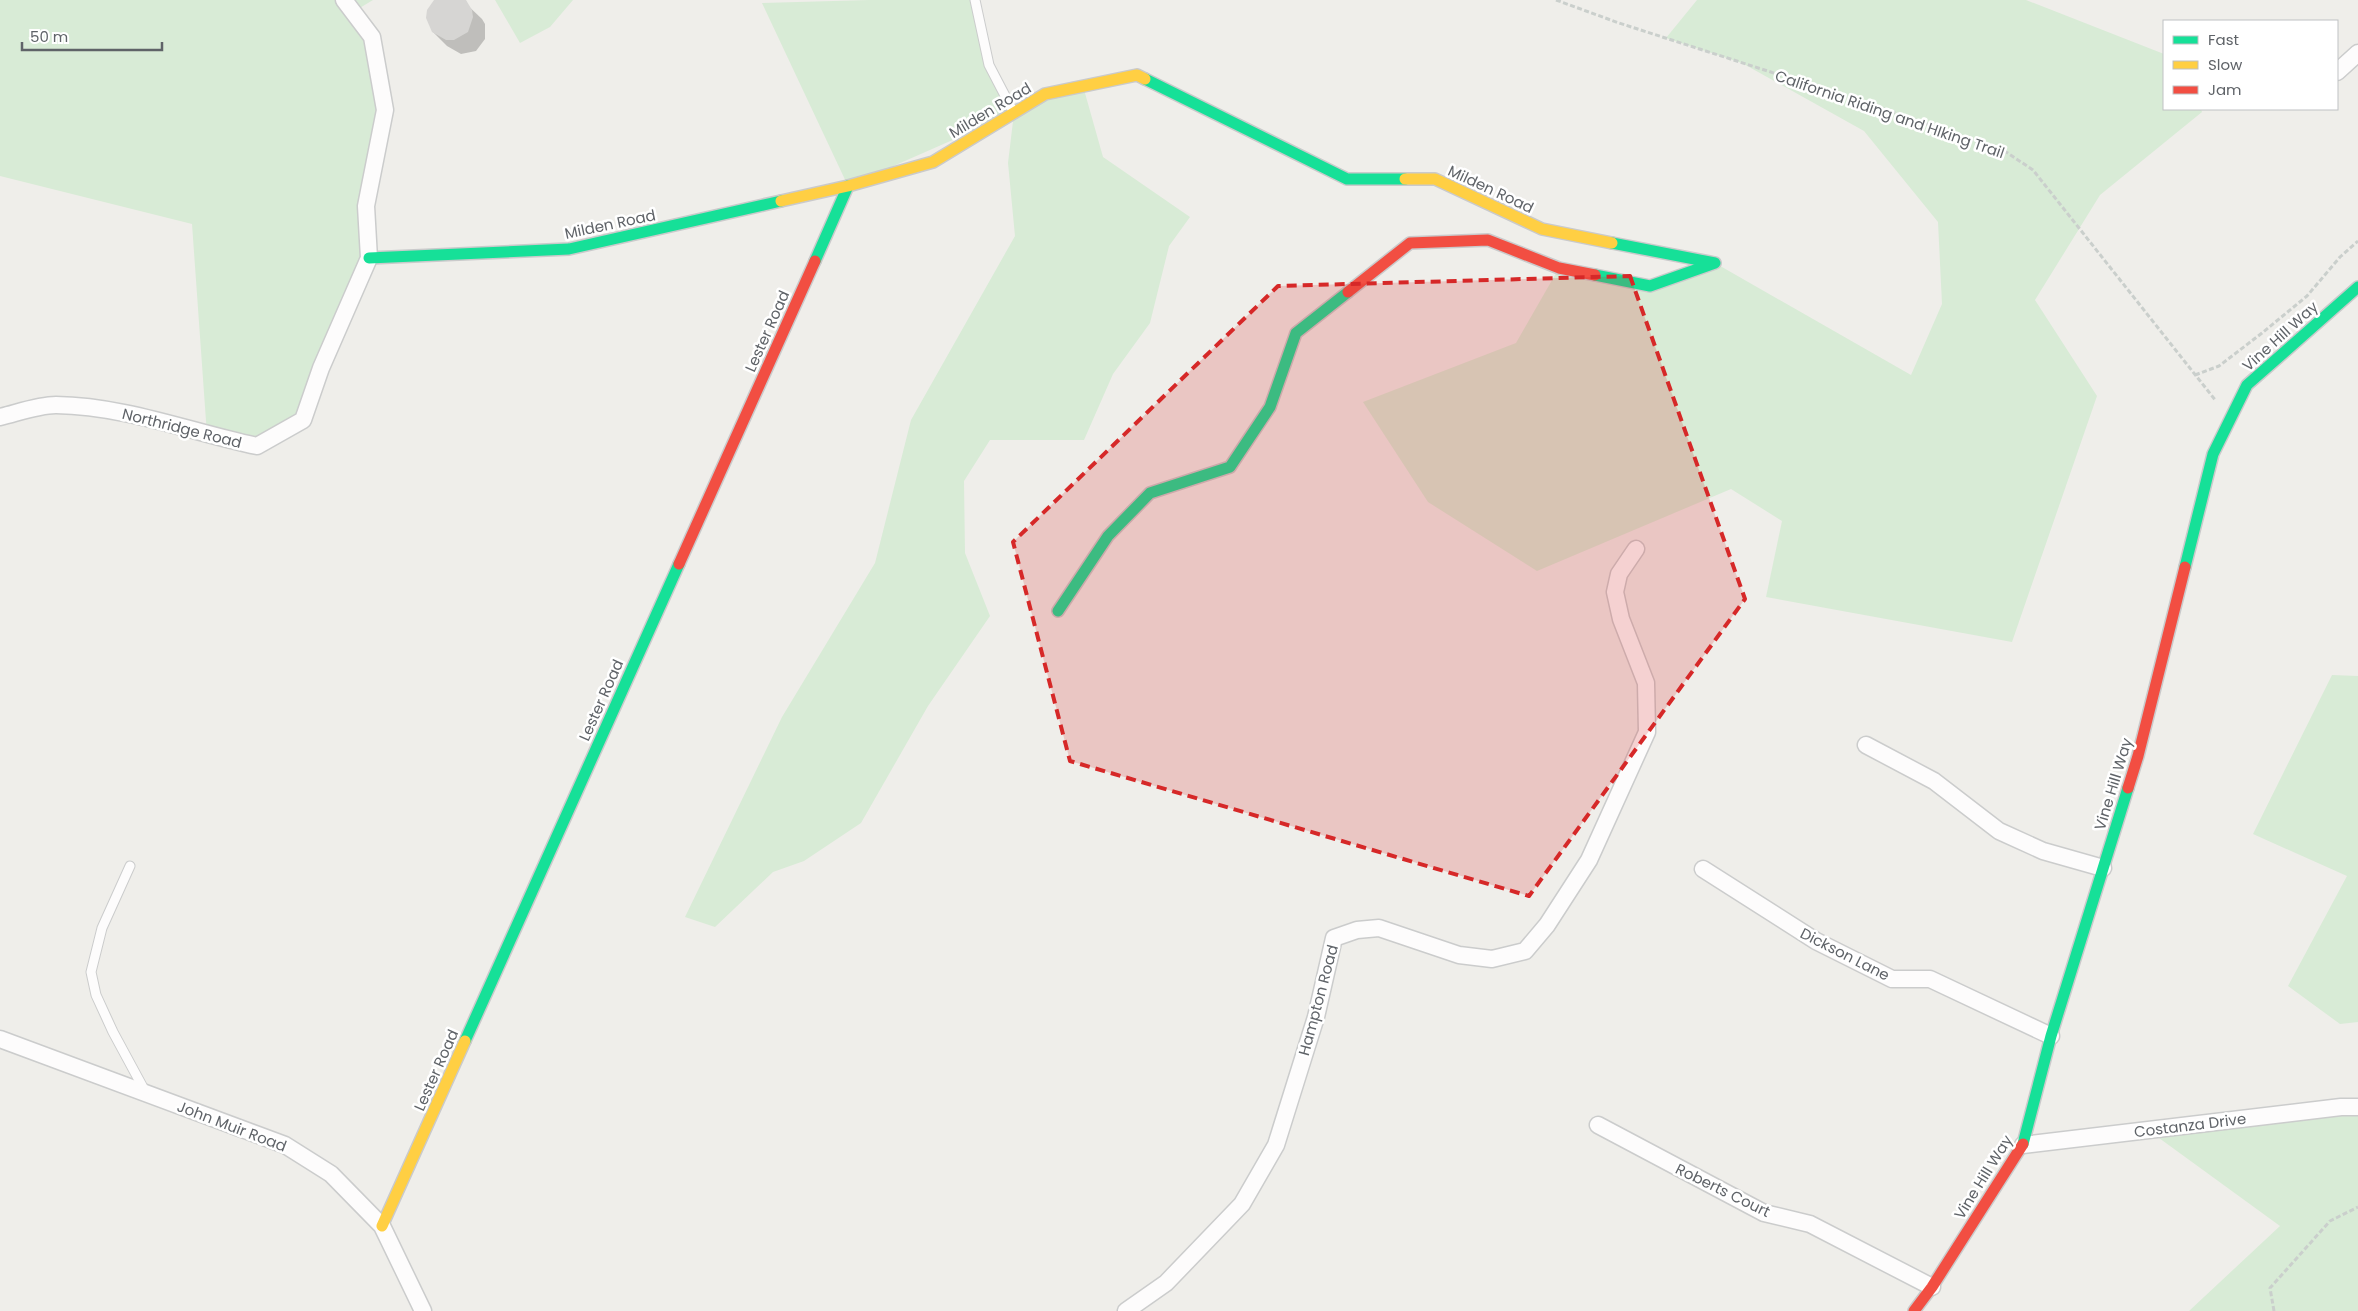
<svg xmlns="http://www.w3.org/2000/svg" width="2358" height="1311" font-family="Poppins,sans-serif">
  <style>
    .green { fill: #d8ebd6 }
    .shadow { fill: #0003 }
    .building { fill: #d6d5d3 }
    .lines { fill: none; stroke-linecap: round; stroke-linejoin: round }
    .lane-casing { stroke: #cbcccc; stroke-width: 11 }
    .street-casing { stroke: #cbcccc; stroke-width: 19 }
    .fast-casing { stroke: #cacacb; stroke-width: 14 }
    .slow-casing { stroke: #cacacb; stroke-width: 14 }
    .jam-casing { stroke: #cacacb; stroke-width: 14 }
    .path { stroke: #cacfcc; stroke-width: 3; stroke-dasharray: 5 2.5; stroke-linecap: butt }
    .lane { stroke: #fdfcfc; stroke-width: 9 }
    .street { stroke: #fdfcfc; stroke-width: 16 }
    .fast { stroke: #16e098; stroke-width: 11 }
    .slow { stroke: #ffcf43; stroke-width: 11 }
    .jam { stroke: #f24e42; stroke-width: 11 }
    .marked { fill: #d62828; fill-opacity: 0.2; stroke: #d62828; stroke-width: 4; stroke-dasharray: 10 6; stroke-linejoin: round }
    .labels { text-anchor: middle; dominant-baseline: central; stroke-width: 5; stroke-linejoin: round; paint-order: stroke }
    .street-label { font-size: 15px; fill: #5f6368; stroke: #fff }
  </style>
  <rect width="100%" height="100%" fill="#efeeea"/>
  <!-- green -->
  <path class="green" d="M0 0H373L353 12 372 37 385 110 366 206 369 258 303 420 257 446 207 435 192 224 0 176Z
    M495 0H573L550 27 520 43Z
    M869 0H975L989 65 1014 113 1083 86 1103 157 1190 217 1169 246 1150 323 1113 374 1084 440H990L964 481 965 553 990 616 928 706 861 823 804 861 773 872 715 927 685 917 782 717 875 563 911 420 1015 236 1008 163 1014 113 848 186 762 3Z
    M1697 0H2026L2164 54V109H2201L2202 112 2100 195 2035 300 2097 396 2012 642 1766 597 1782 521 1731 489 1537 571 1428 502 1363 402 1516 343 1559 268 1650 286 1715 263 1911 375 1942 304 1938 222 1864 131 1742 63 1666 38Z
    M2332 675 2358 676V1022L2340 1024 2288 986 2347 876 2253 834Z
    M2358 1107V1311H2189L2280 1226 2148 1130Z"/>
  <!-- shadow -->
  <path class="shadow" d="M436 0H462L482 19 485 24V39L476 51 461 54 447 46 433 32Z"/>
  <!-- building -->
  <path class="building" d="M434 0H466L472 10 473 17 468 32 454 40H446L432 32 426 18 427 10Z"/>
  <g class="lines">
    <defs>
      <path id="lane" d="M975 0 989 65 1014 113
        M130 866 102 928 91 972 96 995 113 1032 146 1093"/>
      <path id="street" d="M2337 72 2358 53
        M0 417C17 413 38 405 56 405 125 406 191 432 257 446L303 420 321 368 369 258 366 206 385 110 372 37 344 0
        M1866 745 1934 781 1999 831 2043 851 2103 868
        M1703 869 1816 941 1892 979H1930L2051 1036
        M0 1039 285 1145 331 1174 382 1226 423 1311
        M1598 1125 1764 1213 1810 1224 1932 1287
        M2023 1145 2341 1107H2358
        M1126 1311 1166 1283 1242 1204 1276 1145 1316 1017 1334 938 1357 930 1379 928 1459 955 1492 959 1525 951 1547 925 1589 860 1647 732 1646 683 1621 619 1615 592 1619 574 1636 549"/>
      <path id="fast" d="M1145 79 1347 179H1405
        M369 258 569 249 781 201
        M815 261 848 186
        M1595 275 1650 286 1715 263 1612 243
        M2185 567 2213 454 2247 385 2358 287
        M1058 611 1108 536 1150 493 1230 467 1270 407 1296 333 1348 292
        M465 1041 679 564
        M2023 1144 2051 1036 2128 788"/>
      <path id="slow" d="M1405 179H1435L1542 229 1612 243
        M781 201 848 186 933 162 1045 94 1137 75 1145 79
        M382 1226 465 1041"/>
      <path id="jam" d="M1348 292 1410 243 1488 240 1559 268 1595 275
        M679 564 815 261
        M2128 788 2138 756 2185 567
        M1914 1311 1932 1287 2023 1144"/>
    </defs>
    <!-- lane casing -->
    <use href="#lane" class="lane-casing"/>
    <!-- street casing -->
    <use href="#street" class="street-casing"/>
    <!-- fast casing -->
    <use href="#fast" class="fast-casing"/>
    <!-- slow casing -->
    <use href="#slow" class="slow-casing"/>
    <!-- jam casing -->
    <use href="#jam" class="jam-casing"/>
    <!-- path -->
    <path class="path" d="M1556 0 1619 23 1873 105 2006 152 2033 170 2216 401
      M2195 375 2219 366 2262 333 2307 296 2340 257 2358 241
      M2274 1311 2270 1288 2330 1221 2358 1207"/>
    <!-- lane -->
    <use href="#lane" class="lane"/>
    <!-- street -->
    <use href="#street" class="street"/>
    <!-- fast -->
    <use href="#fast" class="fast"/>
    <!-- slow -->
    <use href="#slow" class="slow"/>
    <!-- jam -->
    <use href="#jam" class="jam"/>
  </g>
  <!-- marked area -->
  <path class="marked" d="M1630 276 1745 599 1529 896 1070 761 1013 542 1278 286Z"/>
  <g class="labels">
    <!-- street labels -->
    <g class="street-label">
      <text transform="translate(990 110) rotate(-31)">Milden Road</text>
      <text transform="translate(1890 114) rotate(19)">California Riding and HIking Trail</text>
      <text transform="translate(1491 189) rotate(25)">Milden Road</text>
      <text transform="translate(610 224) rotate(-12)">Milden Road</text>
      <text transform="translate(767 331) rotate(-66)">Lester Road</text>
      <text transform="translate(2280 336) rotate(-42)">Vine Hill Way</text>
      <text transform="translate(182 428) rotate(14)">Northridge Road</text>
      <text transform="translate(601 700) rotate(-66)">Lester Road</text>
      <text transform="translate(2113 784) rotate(-73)">Vine Hill Way</text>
      <text transform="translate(1845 954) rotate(27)">Dickson Lane</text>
      <text transform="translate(1318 1000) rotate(-75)">Hampton Road</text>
      <text transform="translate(436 1070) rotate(-66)">Lester Road</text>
      <text transform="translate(2190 1125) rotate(-7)">Costanza Drive</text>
      <text transform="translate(232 1126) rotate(21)">John Muir Road</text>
      <text transform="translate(1983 1177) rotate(-58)">Vine Hill Way</text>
      <text transform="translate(1723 1190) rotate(26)">Roberts Court</text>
    </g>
  </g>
  <!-- legend -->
  <rect x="2163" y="20" width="175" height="90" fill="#ffffff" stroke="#bfc1c3"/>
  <rect x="2173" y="36" width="25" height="8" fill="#16e098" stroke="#bfc1c3"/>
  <text x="2208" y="45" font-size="15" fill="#5f6368">Fast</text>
  <rect x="2173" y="61" width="25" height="8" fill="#ffcf43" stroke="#bfc1c3"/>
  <text x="2208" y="70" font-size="15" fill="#5f6368">Slow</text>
  <rect x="2173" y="86" width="25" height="8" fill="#f24e42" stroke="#bfc1c3"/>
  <text x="2208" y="95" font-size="15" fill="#5f6368">Jam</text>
  <!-- scale -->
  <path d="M22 42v8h140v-8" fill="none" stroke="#5f6368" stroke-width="2.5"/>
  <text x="30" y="42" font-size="15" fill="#5f6368" stroke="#ffffff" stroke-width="4" paint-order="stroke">50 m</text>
</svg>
